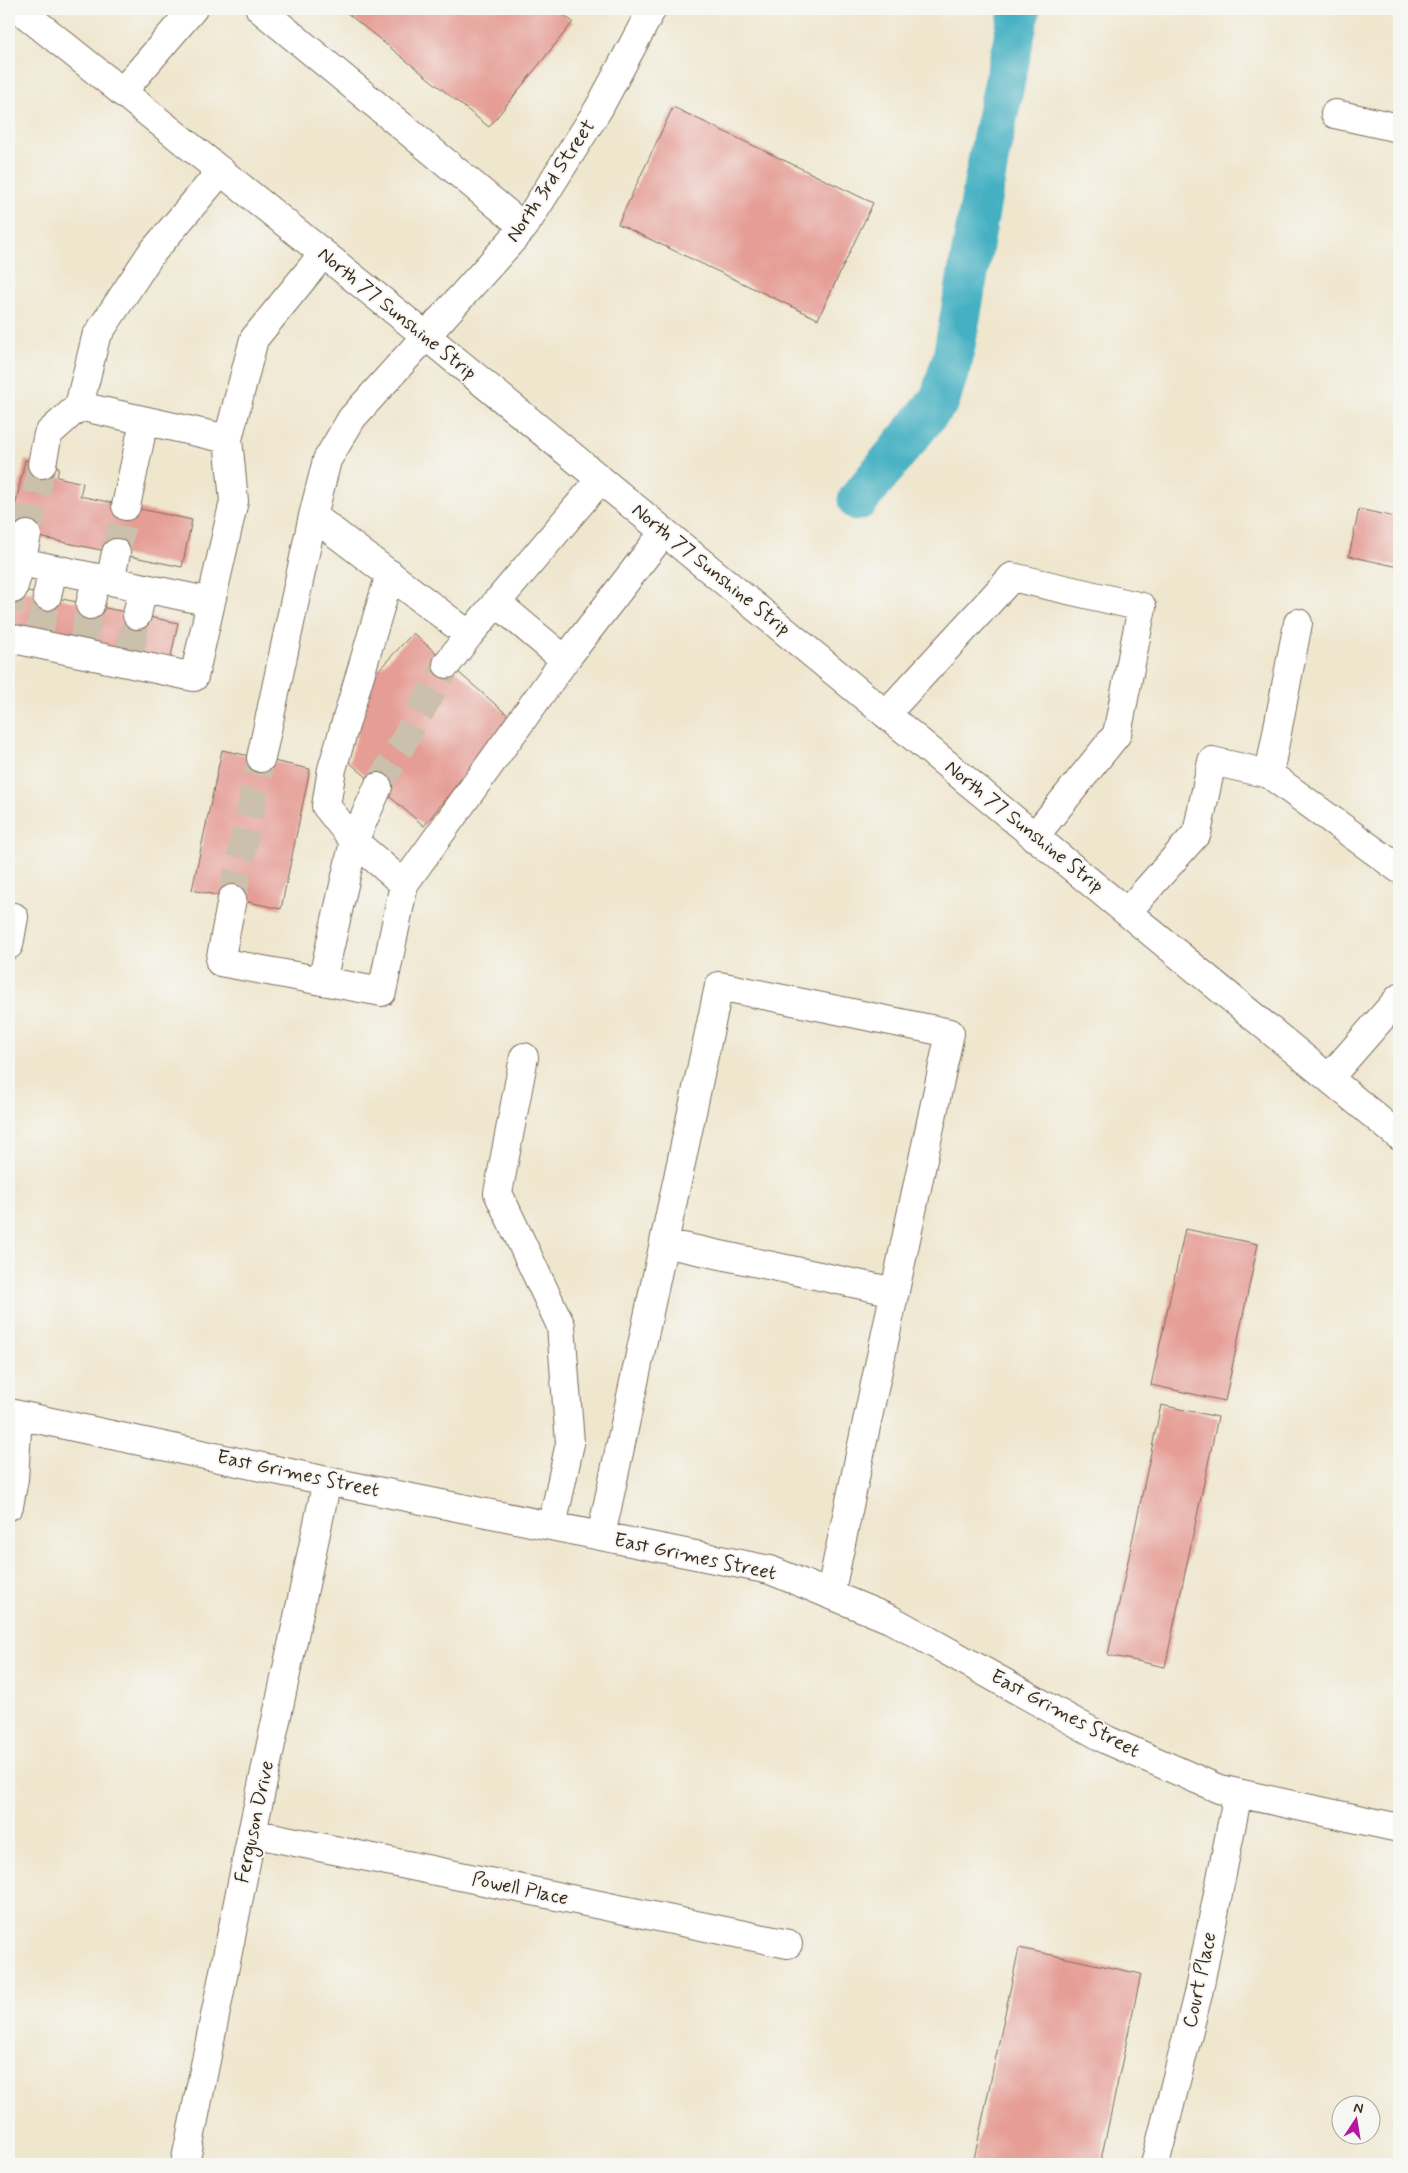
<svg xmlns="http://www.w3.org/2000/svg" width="1408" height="2173" font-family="Mynerve,sans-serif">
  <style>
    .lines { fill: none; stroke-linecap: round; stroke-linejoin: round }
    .canal { stroke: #44b0c2; stroke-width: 41 }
    .building { fill: #e59d95 }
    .minor-tunnel { stroke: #cbc0ab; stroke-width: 28; stroke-dasharray: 28 14; stroke-linecap: butt }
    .minor-casing { stroke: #7a6c5c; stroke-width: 30 }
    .major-casing { stroke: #7a6c5c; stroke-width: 30 }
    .minor { stroke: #fff; stroke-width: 28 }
    .major { stroke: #fff; stroke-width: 28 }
    .labels { text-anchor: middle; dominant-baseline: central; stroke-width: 4; stroke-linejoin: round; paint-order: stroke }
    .street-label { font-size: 20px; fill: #3b2a1e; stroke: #f6f6f2 }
  </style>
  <rect width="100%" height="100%" fill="#f6f6f2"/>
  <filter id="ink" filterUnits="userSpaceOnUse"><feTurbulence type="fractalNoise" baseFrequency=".02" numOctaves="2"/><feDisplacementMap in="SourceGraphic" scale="10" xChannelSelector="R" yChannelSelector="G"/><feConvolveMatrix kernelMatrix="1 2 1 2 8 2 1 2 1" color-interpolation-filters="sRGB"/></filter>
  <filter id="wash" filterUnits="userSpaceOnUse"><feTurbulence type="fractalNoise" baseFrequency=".0096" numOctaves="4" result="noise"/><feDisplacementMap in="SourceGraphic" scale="20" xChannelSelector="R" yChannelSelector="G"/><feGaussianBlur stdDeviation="1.12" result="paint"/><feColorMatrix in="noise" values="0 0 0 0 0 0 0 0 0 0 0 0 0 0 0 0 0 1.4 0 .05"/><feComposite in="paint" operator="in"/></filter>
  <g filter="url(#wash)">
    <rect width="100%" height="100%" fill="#efe6ce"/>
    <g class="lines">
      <!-- canal -->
      <path class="canal" d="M858 500 940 399 953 357 989 156 1020 9"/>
    </g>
    <g id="blocks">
      <!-- building -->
      <path class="building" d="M342 9H556L573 22 489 127Z
        M673 107 873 203 818 319 618 224Z
        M25 460 59 467 57 477 83 483 80 496 192 520 182 567 10 531Z
        M1359 509 1399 518V567L1349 556Z
        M9 588 178 623 170 661 9 628Z
        M413 633 510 717 424 826 349 762 375 674Z
        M222 750 310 769 281 909 192 890Z
        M1185 1229 1258 1244 1225 1401 1151 1385Z
        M1161 1405 1218 1417 1165 1667 1108 1655Z
        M1019 1948 1141 1974 1100 2164H973Z"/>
    </g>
  </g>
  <g filter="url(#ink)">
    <use href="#blocks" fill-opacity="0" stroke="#7a6c5c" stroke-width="1"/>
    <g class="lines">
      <!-- minor-tunnel -->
      <path class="minor-tunnel" d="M27 535 42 464
        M116 553 126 506
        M9 611 13 589
        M39 634 47 596
        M83 643 90 605
        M130 653 137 615
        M378 787 447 664
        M232 899 261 758"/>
      <defs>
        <path id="minor" d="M260 9 524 227
          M122 92 193 9
          M1335 114 1399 128
          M221 171 150 255 96 337 79 406 228 439 254 339 323 254
          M42 464 48 434 79 406
          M126 506 144 421
          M313 516 469 635 600 480
          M21 562 27 535
          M390 574 332 769 326 806 354 841 404 884
          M110 581 116 553
          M13 589 21 562 211 602 234 501 228 439
          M47 596 53 569
          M496 602 565 660
          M90 605 96 578
          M137 615 143 588
          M9 638 194 677 211 602
          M447 664 469 635
          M886 714 1012 577 1142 607 1117 734 1034 837
          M261 758 313 516 327 460 352 418 524 227 599 108 652 9
          M1269 774 1298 623
          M232 899 220 962 382 992 404 884 565 660 664 532
          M1127 912 1197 833 1212 761 1269 774 1399 869
          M9 945 14 917
          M322 981 354 841 378 787
          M524 1057 498 1193 561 1326 570 1443 552 1526
          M1329 1078 1399 998
          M664 1243 895 1292
          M9 1413 327 1481 770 1570 890 1619 1107 1740 1219 1789 1399 1828
          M9 1506 14 1479 18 1415
          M601 1536 719 986 950 1033 830 1595
          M252 1833 788 1944
          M185 2164 252 1833 327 1481
          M1155 2164 1198 1994 1238 1793"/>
        <path id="major" d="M19 9 426 336 1399 1136"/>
      </defs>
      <!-- minor casing -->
      <use href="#minor" class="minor-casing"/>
      <!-- major casing -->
      <use href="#major" class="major-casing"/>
      <!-- minor -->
      <use href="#minor" class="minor"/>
      <!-- major -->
      <use href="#major" class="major"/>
    </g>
  </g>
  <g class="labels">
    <!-- street labels -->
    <g class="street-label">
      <text transform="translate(551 181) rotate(-56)">North 3rd Street</text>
      <text transform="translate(397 314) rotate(39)">North 77 Sunshine Strip</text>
      <text transform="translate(711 570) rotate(39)">North 77 Sunshine Strip</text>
      <text transform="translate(1024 827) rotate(39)">North 77 Sunshine Strip</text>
      <text transform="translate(298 1474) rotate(12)">East Grimes Street</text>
      <text transform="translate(695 1557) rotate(12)">East Grimes Street</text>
      <text transform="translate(1065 1714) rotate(28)">East Grimes Street</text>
      <text transform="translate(255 1822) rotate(-78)">Ferguson Drive</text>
      <text transform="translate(520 1889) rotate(12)">Powell Place</text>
      <text transform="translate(1200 1980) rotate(-78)">Court Place</text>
    </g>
  </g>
  <!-- margin -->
  <rect width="1408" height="2173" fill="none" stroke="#f6f6f2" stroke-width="30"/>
  <!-- north arrow -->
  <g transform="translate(1356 2120) rotate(12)"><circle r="24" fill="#f6f6f2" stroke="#aba49d"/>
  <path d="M0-4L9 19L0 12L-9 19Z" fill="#b5179e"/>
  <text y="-8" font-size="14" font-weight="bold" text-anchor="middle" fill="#3b2a1e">N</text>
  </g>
</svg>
